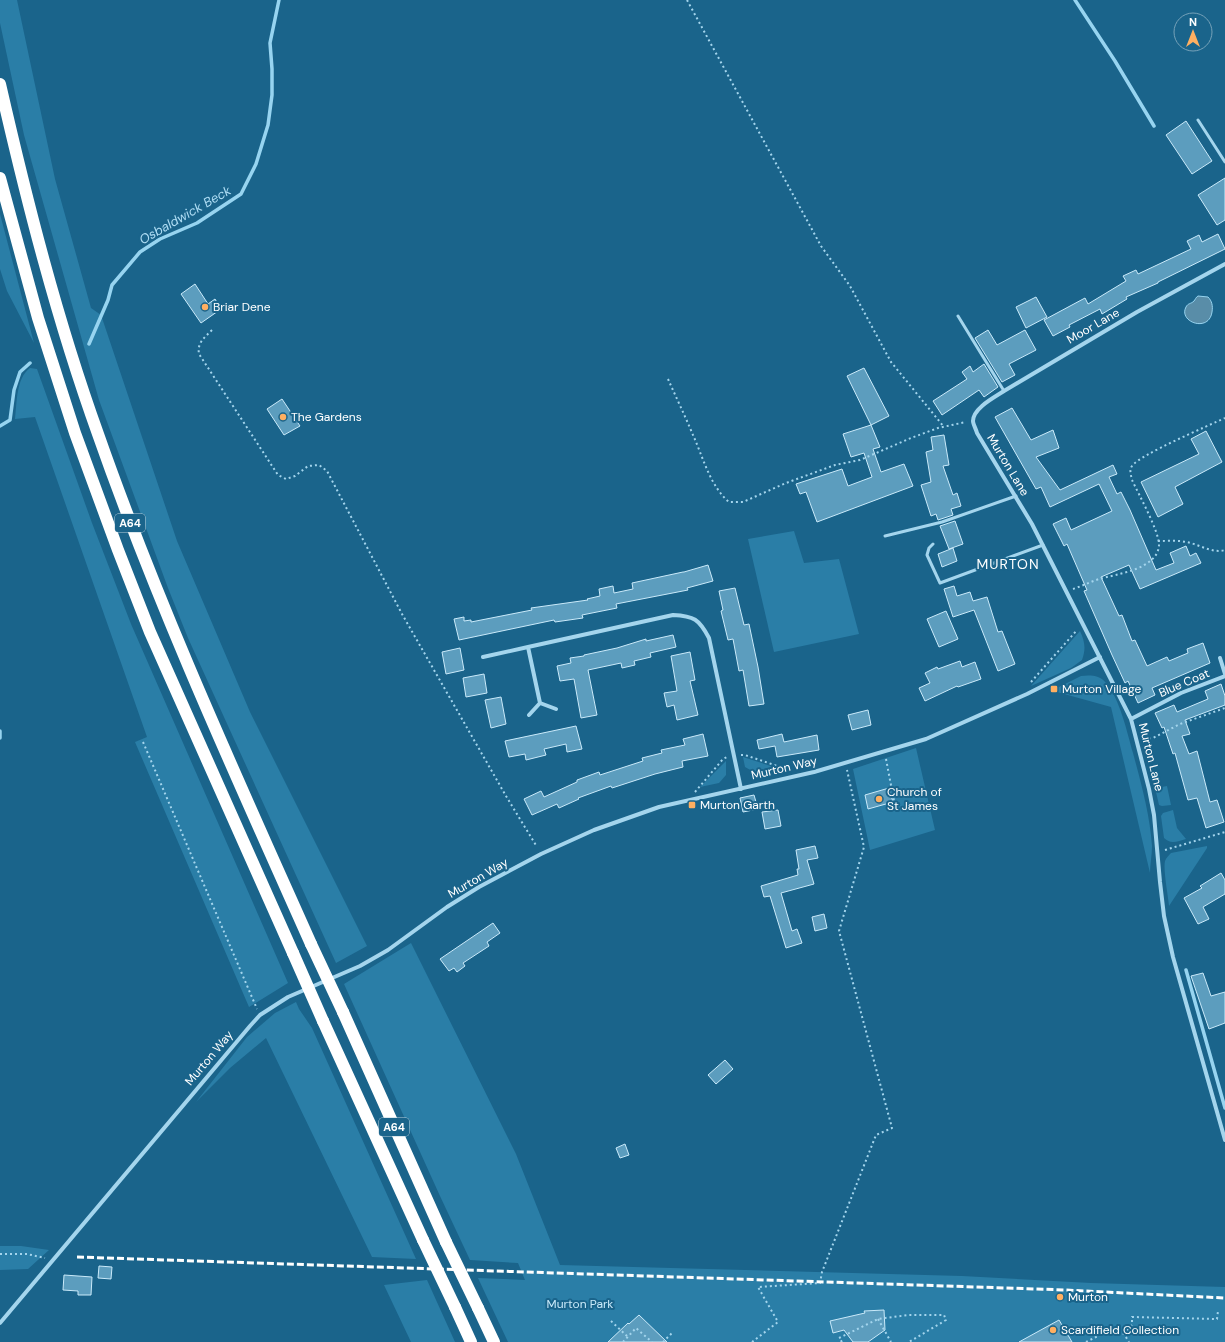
<svg xmlns="http://www.w3.org/2000/svg" width="1225" height="1342" font-family="'DM Sans',sans-serif">
  <style>
    .green { fill: #2a7ea7 }
    .water { fill: #598da8; stroke: #97d4f0 }
    .lines { fill: none; stroke-linecap: round; stroke-linejoin: round }
    .stream { stroke: #97d4f0; stroke-width: 3.5 }
    .building { fill: #5c9dbe; stroke: #caeafa }
    .path { stroke: #a4d5ed; stroke-width: 2; stroke-dasharray: 2 3; stroke-linecap: butt }
    .lane { stroke: #a4d5ed; stroke-width: 3 }
    .street { stroke: #a4d5ed; stroke-width: 4 }
    .highway { stroke: #fff; stroke-width: 12 }
    .rail { stroke: #fff; stroke-width: 3; stroke-dasharray: 7 3; stroke-linecap: butt }
    .highway-bridge { stroke: #fff; stroke-width: 12 }
    .poi-dot { fill: #ffaf61; stroke: #1a648b; stroke-width: 1.5 }
    .labels { text-anchor: middle; dominant-baseline: central; stroke-width: 4; stroke-linejoin: round; paint-order: stroke }
    .shield { fill: #1a648b; stroke: #bad0dc; stroke-width: 1 }
    .shield-label { font-size: 11px; font-weight: bold; fill: #fff }
    .poi-label { font-size: 12px; fill: #fff; stroke: #1a648b; text-anchor: start }
    .street-label { font-size: 12px; fill: #fff; stroke: #1a648b }
    .park-label { font-size: 12px; fill: #caeafa; stroke: #1a648b }
    .water-label { font-size: 13px; font-style: italic; fill: #b0def5; stroke: #1a648b }
    .quarter-label { font-size: 14px; letter-spacing: 1px; fill: #fff; stroke: #1a648b }
  </style>
  <rect width="100%" height="100%" fill="#1a648b"/>
  <!-- green -->
  <path class="green" d="M0 0H17L55 179 91 308 101 315 177 541 250 712 367 946 336 963 188 638 168 588 99 400 24 135 0 23Z
    M0 214 34 343 7 291 0 269Z
    M30 368 37 369 92 523 131 624 288 983 249 1007 135 742 147 737 35 417 15 419C17 403 16 378 30 368Z
    M794 531 804 563 839 559 859 634 774 652 748 539Z
    M1080 631C1085 642 1086 649 1082 660L1071 668 1031 686Z
    M1081 676C1090 675 1100 675 1106 683 1120 699 1127 732 1133 753 1141 783 1150 815 1152 846 1152 855 1150 864 1150 873L1111 707 1057 692V688Z
    M916 748 935 830 870 850 853 769Z
    M743 757 780 769C767 773 757 775 745 767Z
    M726 761V775L719 783 700 787Z
    M1167 786 1171 805 1162 806 1159 805 1156 792 1157 788Z
    M1173 810 1177 828 1186 839C1178 841 1171 845 1164 838L1161 816 1163 813Z
    M1207 846V848L1169 906C1168 895 1163 870 1165 861 1166 858 1169 855 1171 853Z
    M411 943 516 1154 560 1265 962 1276 1091 1283 1225 1287V1342H508L478 1278 525 1280 518 1263 470 1260 440 1196 344 984Z
    M296 1002 299 1009 312 1028 416 1259 372 1257 266 1038 230 1068 196 1102 247 1037 275 1013Z
    M0 1246H21L49 1250 28 1269 0 1270Z
    M427 1280 455 1342H411L384 1285Z"/>
  <!-- water -->
  <path class="water" d="M1198 296 1208 297C1212 301 1213 306 1212 312 1209 333 1178 322 1186 307 1188 303 1191 304 1194 301 1195 300 1196 297 1198 296Z"/>
  <g class="lines">
    <!-- stream -->
    <path class="stream" d="M1075 0 1115 61 1154 126
      M89 344 108 300 112 285 140 252 160 239 197 223 241 194 256 164 268 125 272 95V69L270 43 279 0
      M0 426 10 420 14 390 20 372 30 363
      M0 731V738
      M1186 970 1225 1108"/>
  </g>
  <!-- building -->
  <path class="building" d="M1186 121 1212 161 1192 174 1166 135Z
    M1225 178V220L1217 225 1198 195Z
    M1218 234 1225 249 1158 282V283L1126 297 1127 299 1102 314 1100 309 1069 325 1070 327 1053 336 1044 320 1085 298 1088 304 1126 281 1123 276 1136 270 1138 274 1191 249 1187 241 1199 235 1202 242Z
    M195 284 208 304 215 299 221 309 201 323 181 294Z
    M1036 297 1047 317 1026 328 1016 307Z
    M988 330 997 345 1025 330 1036 350 1009 364 1015 375 1002 382 975 338Z
    M984 364 998 387 984 397 979 390 942 415 933 401 967 379 962 372 970 366 973 372Z
    M864 368 889 416 871 425 847 376Z
    M282 399 300 426 284 435 267 409Z
    M1012 408 1031 440 1053 430 1059 448 1036 457 1060 490 1113 465 1117 474 1109 477 1117 494 1121 492 1130 510 1156 570 1174 563 1170 553 1186 546 1190 556 1196 553 1201 563 1140 589 1129 565 1101 577 1119 616 1122 615 1132 641 1135 640 1147 666 1167 657 1169 661 1188 653 1187 649 1203 643 1210 663 1152 688 1155 695 1138 703 1128 681 1125 683 1112 655 1084 591 1087 590 1067 544 1064 546 1053 524 1066 518 1071 530 1112 511 1099 484 1050 507 1041 487 1036 489 995 417Z
    M871 425 880 447 873 449 881 472 904 464 913 486 817 522 806 492 800 494 796 484 842 469 848 486 872 477 864 453 851 457 843 434Z
    M1206 431 1222 462 1175 487 1183 504 1158 517 1141 482 1199 454 1191 439Z
    M944 435 949 465 943 466 953 495 957 493 961 506 951 509 953 515 938 520 936 514 931 516 921 485 931 482 926 452 933 450 931 437Z
    M955 521 963 544 949 549 940 526Z
    M953 548 957 561 942 567 938 554Z
    M708 565 713 581 687 588 688 590 616 604 617 608 582 615 583 618 555 622 554 620 459 640 454 619 464 617V621L471 620V622L532 610 531 608 588 600 587 599 600 596 599 589 613 586 614 593 633 589 632 583 683 572H684Z
    M954 586 957 596 970 592 973 601 987 597 998 632 1002 631 1015 664 998 671 974 610 953 617 944 589Z
    M735 588 744 625 749 624 758 667 764 704 749 706 743 670 739 671 733 639 728 640 721 611 723 610 719 591Z
    M946 611 958 639 939 647 927 619Z
    M673 635 676 647 650 653 651 657 634 661 635 665 622 668 621 663 588 670 597 715 581 718 574 679 560 681 557 666 571 663 570 658 584 656V655L617 648 646 639V641Z
    M460 648 464 670 446 674 442 652Z
    M690 652 695 680 690 681 698 715 677 720 674 705 667 707 664 693 677 691 671 656Z
    M960 661 962 667 975 662 981 679 958 687 957 686 925 701 919 688 930 683 925 673 937 667 938 669Z
    M484 674 487 693 466 697 463 678Z
    M1221 684 1225 696V705L1185 720 1190 734 1182 736 1189 754 1197 751 1210 802 1217 800 1224 822 1206 828 1197 798 1188 800 1175 753 1173 754 1164 727 1162 728 1155 713 1174 705 1177 712 1208 699 1205 691Z
    M501 697 506 724 491 728 485 700Z
    M868 710 871 725 852 730 848 715Z
    M576 726 582 749 567 752 566 744 544 749 546 755 526 760 525 754 509 757 505 741Z
    M703 734 708 756 682 761 683 767 655 774 612 788 611 786 578 798 579 799 559 808 557 804 532 815 524 799 541 791 544 797 577 782V780L599 772 600 775 643 761 642 758 662 753 661 750 685 745 683 739Z
    M782 734 784 742 817 735 819 750 777 757 775 746 759 749 757 740Z
    M889 788 893 802 868 809 865 795Z
    M754 795 758 809 743 812 740 798Z
    M778 810 781 826 765 829 762 812Z
    M815 846 818 858 807 860 814 884 781 893 792 931 797 929 802 943 786 948 770 896 764 897 761 886 798 875 797 869H799L796 850Z
    M1221 873 1225 880V894L1203 907 1209 919 1198 924 1184 898 1202 888 1200 886Z
    M824 914 827 928 815 931 812 917Z
    M493 923 500 933 487 942 489 946 463 963 465 966 457 972 454 968 449 971 440 959Z
    M1203 973 1211 996 1225 992V1023L1209 1029 1191 976Z
    M725 1060 733 1069 716 1084 708 1075Z
    M625 1144 629 1155 620 1158 616 1148Z
    M99 1266 112 1267 111 1279 98 1278Z
    M64 1275 92 1277 91 1295H78V1291L63 1290Z
    M884 1310 885 1330 868 1342H853L844 1330 833 1333 830 1321 865 1313 864 1311Z
    M639 1315 667 1342H608L628 1323 629 1324Z
    M1059 1320 1072 1342H1019Z"/>
  <g class="lines">
    <!-- path -->
    <path class="path" d="M687 0 821 246 850 286 891 362 944 427
      M212 330C204 338 197 343 199 354L278 475 286 479 295 476 308 466 319 465 327 471 402 614 506 796 537 847
      M668 379C676 397 685 416 693 435 703 457 710 486 729 502H743L786 483 835 465 860 460 911 438 938 428 966 422
      M1158 541C1167 541 1177 540 1186 542 1199 544 1212 554 1225 550
      M1073 589C1082 586 1090 582 1099 579 1117 574 1158 569 1159 545 1159 531 1139 495 1132 480 1131 475 1129 470 1132 466 1139 455 1210 425 1225 418
      M1031 682 1077 630
      M1144 740 1153 738 1180 724 1225 708
      M143 742 257 1009
      M741 755H745L789 770
      M886 759 894 801
      M695 792 723 759 727 757
      M1165 850 1225 832
      M0 1254H27L45 1258
      M878 1319 891 1342
      M611 1321 628 1337
      M1124 1334 1132 1325V1317L1217 1319 1218 1311
      M623 1342 636 1328 652 1342
      M663 1342 673 1332
      M752 1342 778 1322 758 1287 820 1283 822 1272 876 1135 892 1128 839 931 864 847 847 770
      M842 1342 839 1338 878 1319 908 1315H944L946 1320 909 1342
      M1086 1342 1110 1330 1124 1334 1129 1342"/>
    <!-- lane -->
    <path class="lane" d="M1198 120 1225 162
      M958 316 1004 391
      M885 536 942 522 1016 496
      M933 544 929 548 927 555 940 583 1043 545"/>
    <!-- street -->
    <path class="street" d="M1225 264 1137 312 1004 391C995 397 973 408 973 421 973 424 976 429 977 433L1032 524 1131 719 1149 789 1154 815 1160 882 1164 916 1173 957 1225 1140
      M483 657 528 647
      M1220 658 1225 674
      M540 703 556 709
      M529 715 540 703 528 647 673 615C694 616 699 619 709 638L741 789
      M1131 719 1181 693 1225 676
      M0 1323 250 1026 260 1015 288 997 360 966 388 950 447 907 479 887 541 854 594 830 659 807 814 772 926 739 1027 694 1100 657"/>
    <!-- highway -->
    <path class="highway" d="M0 84C27 202 57 320 98 434 159 608 236 776 311 944
      M0 178 38 318 75 433 118 550 150 632 293 953
      M343 1012 446 1242
      M323 1021 423 1240
      M455 1307 471 1342
      M478 1308 494 1342"/>
    <!-- rail -->
    <path class="rail" d="M77 1257 1066 1290 1225 1298"/>
    <!-- highway-bridge -->
    <path class="highway-bridge" d="M311 944 343 1012
      M293 953 323 1021
      M423 1240 455 1307
      M446 1242 478 1308"/>
  </g>
  <!-- markers -->
  <g class="poi-dot">
    <circle cx="205" cy="307" r="4"/>
    <circle cx="283" cy="417" r="4"/>
    <rect x="1050" y="685" width="8" height="8" rx="2"/>
    <circle cx="879" cy="799" r="4"/>
    <rect x="688" y="801" width="8" height="8" rx="2"/>
    <circle cx="1060" cy="1297" r="4"/>
    <circle cx="1053" cy="1330" r="4"/>
  </g>
  <g class="labels">
    <!-- shield labels -->
    <g class="shield">
      <rect x="115" y="514" width="30" height="18" rx="3"/>
      <rect x="379" y="1118" width="30" height="18" rx="3"/>
    </g>
    <g class="shield-label">
      <text x="130" y="523">A64</text>
      <text x="394" y="1127">A64</text>
    </g>
    <!-- poi labels -->
    <g class="poi-label">
      <text x="213" y="307">Briar Dene</text>
      <text x="291" y="417">The Gardens</text>
      <text x="1062" y="689">Murton Village</text>
      <text x="887" y="792">Church of<tspan x="887" dy="14">St James</tspan></text>
      <text x="700" y="805">Murton Garth</text>
      <text x="1068" y="1297">Murton</text>
      <text x="1061" y="1330">Scardifield Collection</text>
    </g>
    <!-- street labels -->
    <g class="street-label">
      <text transform="translate(1093 326) rotate(-30)">Moor Lane</text>
      <text transform="translate(1008 465) rotate(59)">Murton Lane</text>
      <text transform="translate(1184 683) rotate(-23)">Blue Coat</text>
      <text transform="translate(1151 757) rotate(76)">Murton Lane</text>
      <text transform="translate(784 768) rotate(-13)">Murton Way</text>
      <text transform="translate(478 878) rotate(-30)">Murton Way</text>
      <text transform="translate(209 1058) rotate(-50)">Murton Way</text>
    </g>
    <!-- park labels -->
    <g class="park-label">
      <text x="580" y="1304">Murton Park</text>
    </g>
    <!-- water labels -->
    <g class="water-label">
      <text transform="translate(185 215) rotate(-30)">Osbaldwick Beck</text>
    </g>
    <!-- quarter labels -->
    <g class="quarter-label">
      <text x="1008" y="564">MURTON</text>
    </g>
  </g>
  <!-- north arrow -->
  <g transform="translate(1193 32)"><circle r="19" fill="#1a648b" stroke="#76a2b9"/>
  <path d="M0-3L7 15L0 10L-7 15Z" fill="#ffaf61"/>
  <text y="-6" font-size="11" font-weight="bold" text-anchor="middle" fill="#ffffff">N</text>
  </g>
</svg>
